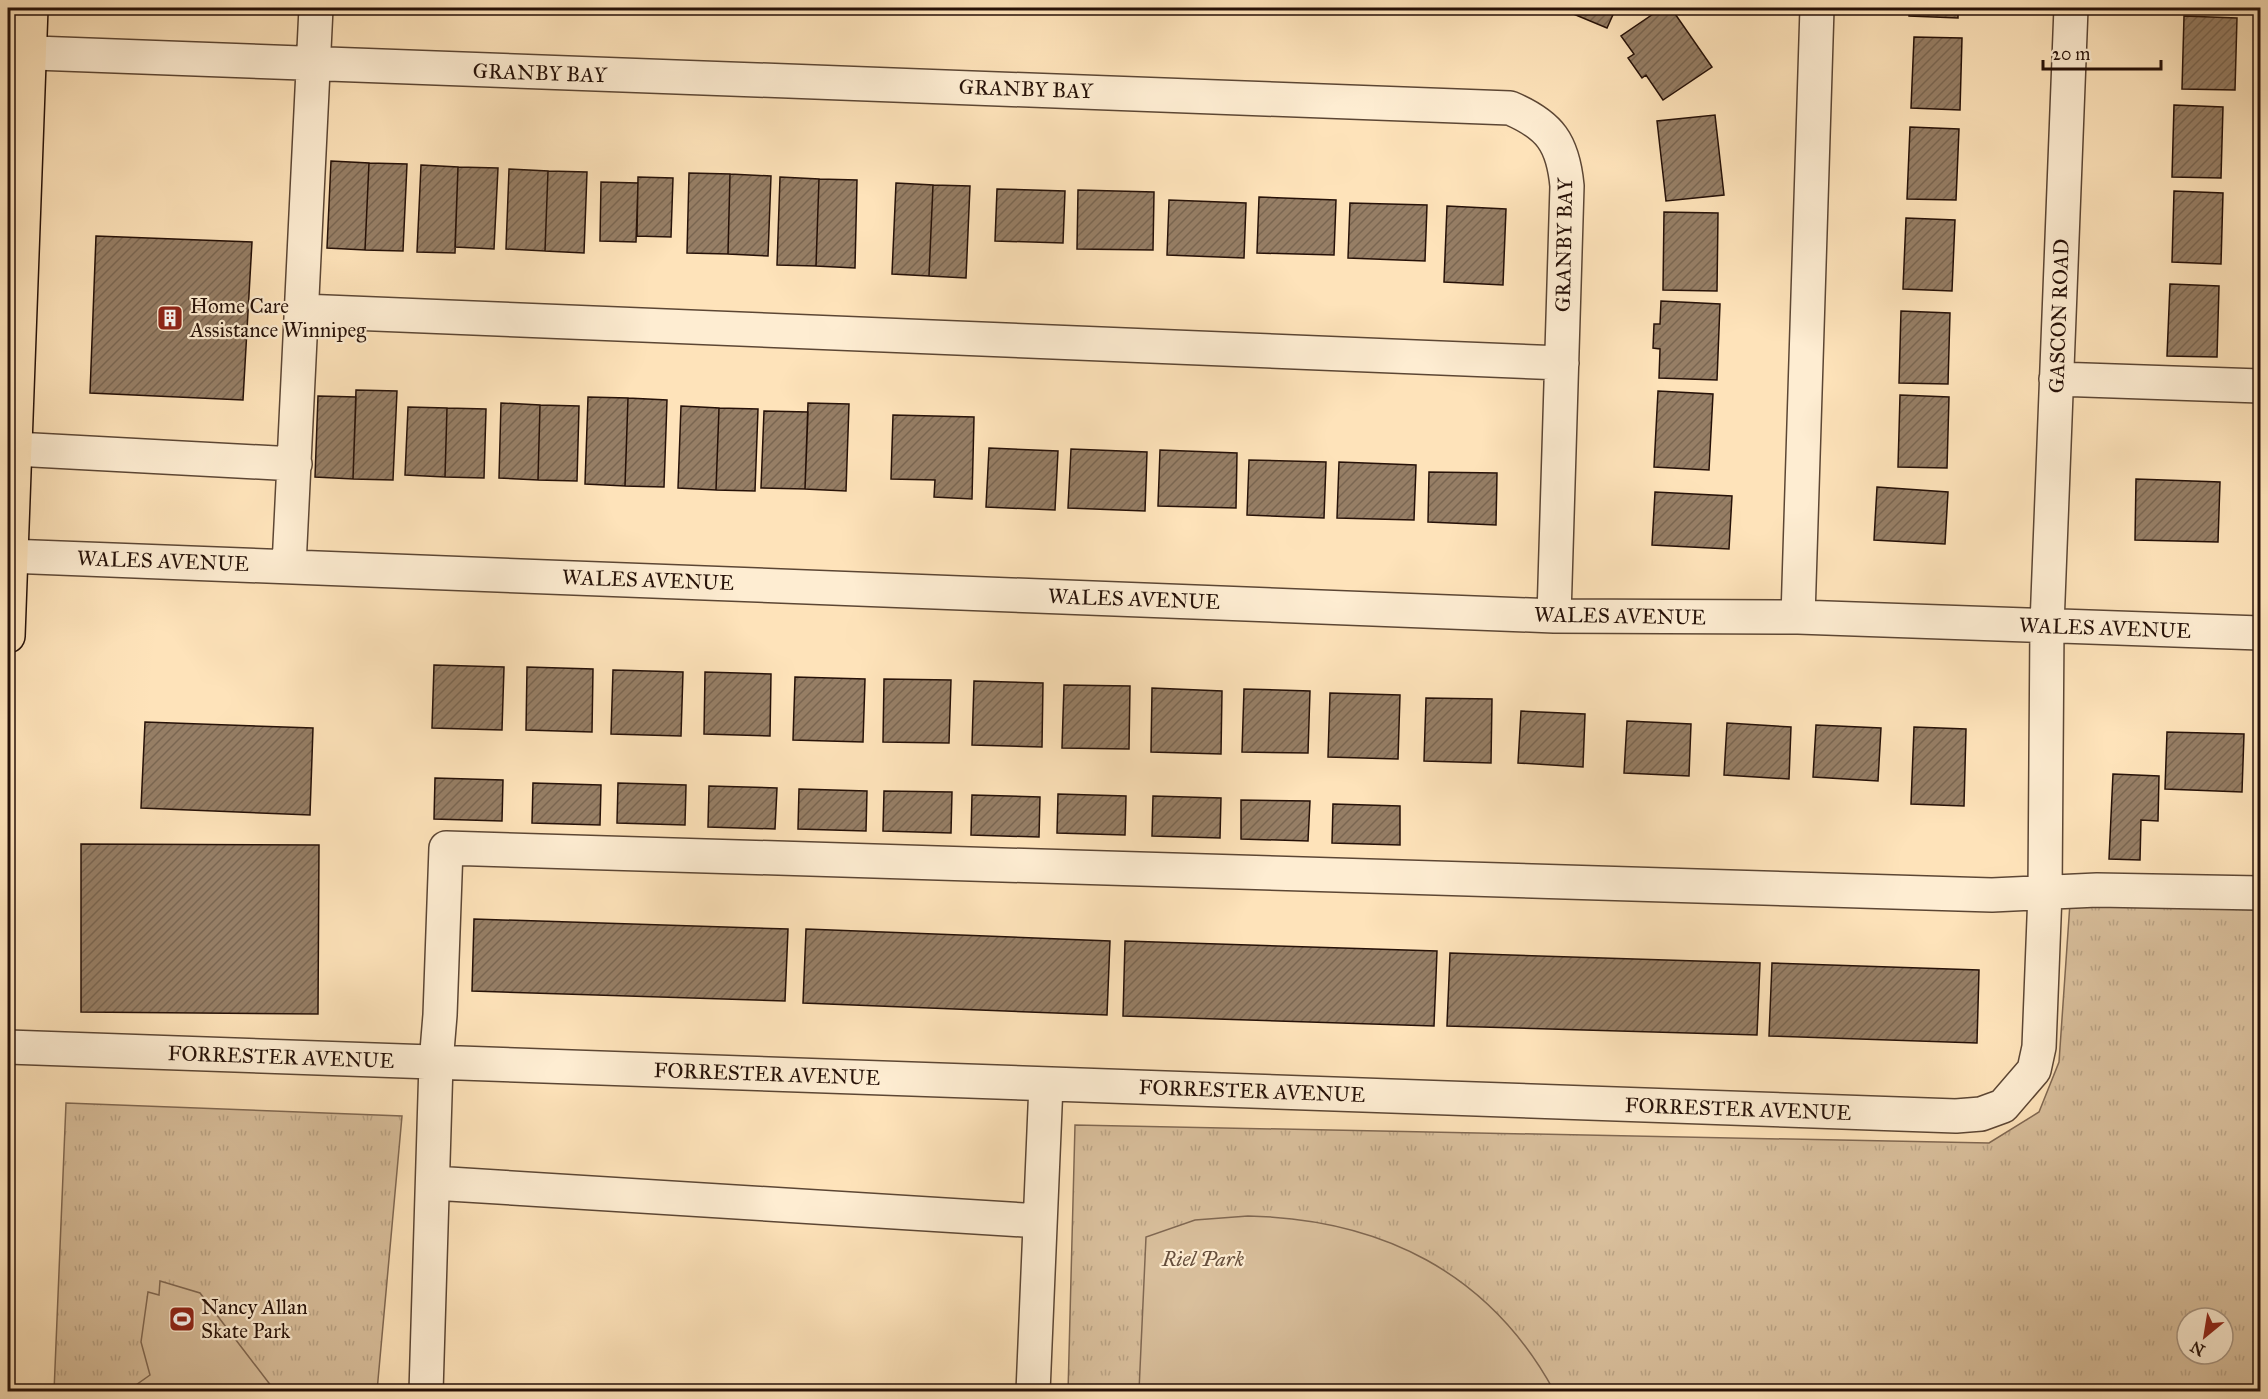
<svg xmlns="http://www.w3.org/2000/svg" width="2268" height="1399" font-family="'IM FELL Great Primer',serif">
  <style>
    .grass { fill: url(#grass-tufts); stroke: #806852; stroke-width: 1.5; fill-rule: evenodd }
    .pitch { fill: #d9bf9c; stroke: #806852; stroke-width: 1.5 }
    .building { fill: url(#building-hatch); stroke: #261108; stroke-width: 1.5 }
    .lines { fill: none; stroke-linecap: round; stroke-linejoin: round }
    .minor-casing { stroke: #5c4634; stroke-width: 36 }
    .major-casing { stroke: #261108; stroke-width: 36 }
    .minor { stroke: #feedd2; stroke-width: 33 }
    .major { stroke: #fee3ba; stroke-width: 33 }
    .labels { text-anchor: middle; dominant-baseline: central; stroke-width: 4.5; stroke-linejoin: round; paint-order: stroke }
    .street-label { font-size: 21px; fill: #261108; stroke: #feedd2 }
    .poi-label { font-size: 21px; fill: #261108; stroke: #feedd2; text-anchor: start }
    .park-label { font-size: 21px; font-style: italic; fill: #654e3c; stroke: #feedd2 }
  </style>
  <defs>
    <pattern id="grass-tufts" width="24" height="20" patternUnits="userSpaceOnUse" patternTransform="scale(1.5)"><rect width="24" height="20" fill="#d9bf9c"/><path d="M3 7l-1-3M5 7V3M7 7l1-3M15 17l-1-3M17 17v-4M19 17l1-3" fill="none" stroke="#baa385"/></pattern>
    <pattern id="building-hatch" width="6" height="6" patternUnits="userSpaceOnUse" patternTransform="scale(1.5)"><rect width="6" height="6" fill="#967e65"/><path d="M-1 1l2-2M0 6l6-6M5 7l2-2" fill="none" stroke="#7a6651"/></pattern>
  </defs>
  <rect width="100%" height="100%" fill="#fee3ba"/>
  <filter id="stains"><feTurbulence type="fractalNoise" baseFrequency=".00333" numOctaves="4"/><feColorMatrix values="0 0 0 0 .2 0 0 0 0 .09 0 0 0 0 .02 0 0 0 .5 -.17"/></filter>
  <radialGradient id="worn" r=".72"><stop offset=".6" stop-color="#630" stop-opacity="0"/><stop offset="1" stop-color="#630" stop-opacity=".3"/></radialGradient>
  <!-- grass -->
  <path class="grass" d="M2070 903 2260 910V1391L1068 1392 1075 1125 1989 1143 2039 1112 2059 1062ZM2187 1318H2223V1354H2187Z
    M66 1103 402 1116 377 1391 54 1392Z"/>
  <!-- pitch -->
  <path class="pitch" d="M1248 1216C1381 1219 1489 1272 1554 1391H1139L1146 1237 1195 1220Z
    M160 1281 200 1293 275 1391H131L129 1390 150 1375 141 1342 148 1292 159 1295Z"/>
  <!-- building -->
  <path class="building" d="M1559 8H1616L1607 28Z
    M1662 8H1671L1712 67 1663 100 1646 75 1642 78 1628 58 1634 54 1621 36Z
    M1909 8H1958V18L1909 16Z
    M2184 16 2237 18 2235 90 2182 89Z
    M1914 37 1962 38 1960 110 1911 108Z
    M2174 105 2223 107 2221 178 2172 177Z
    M1715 115 1724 195 1666 201 1657 121Z
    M1910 127 1959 129 1956 200 1907 199Z
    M331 161 369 163 365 250 327 248Z
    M369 163 407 164 403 251 365 250Z
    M421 165 458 167 455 253 417 252Z
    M458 167 498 168 494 249 455 247Z
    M509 169 548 171 545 251 506 249Z
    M548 171 587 172 584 253 545 251Z
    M689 173 730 174 728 254 687 253Z
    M730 174 771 176 768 256 728 254Z
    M638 177 673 178 671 237 637 236Z
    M780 177 819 179 816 266 777 265Z
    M819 179 857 180 855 268 816 266Z
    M601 182 638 183 636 242 600 241Z
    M896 183 933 185 929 276 892 274Z
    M933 185 970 186 966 278 929 276Z
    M997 189 1065 191 1063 243 995 241Z
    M1078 190 1154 192 1153 250 1077 249Z
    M2174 191 2223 193 2221 264 2172 262Z
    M1259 197 1336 200 1334 255 1257 253Z
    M1169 200 1246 203 1244 258 1167 255Z
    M1350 203 1427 205 1425 261 1348 258Z
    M1447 206 1506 209 1503 285 1444 282Z
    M1664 212 1718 213 1717 291 1663 290Z
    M1906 218 1955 220 1952 291 1903 289Z
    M96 236 252 242 243 400 90 393Z
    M2170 284 2219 286 2217 357 2167 356Z
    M1661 301 1720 304 1717 380 1659 378 1660 349 1653 348 1654 324H1660Z
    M1901 311 1950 313 1948 384 1899 383Z
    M356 390 397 391 393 480 353 479Z
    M1658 391 1713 394 1709 470 1654 467Z
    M1900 395 1949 397 1947 468 1898 467Z
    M318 396 356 397 353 479 315 477Z
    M588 397 628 398 625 486 585 484Z
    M628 398 667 400 664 487 625 486Z
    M501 403 540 405 538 480 499 478Z
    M808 403 849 404 846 491 805 489Z
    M540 405 579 406 577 481 538 480Z
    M681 406 719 408 716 490 678 488Z
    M408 407 447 408 445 477 405 475Z
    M447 408 486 409 484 478 445 477Z
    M719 408 758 409 755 491 716 490Z
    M764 411 808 412 805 489 761 488Z
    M893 415 974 417 972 499 934 497 935 480 891 479Z
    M989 448 1058 451 1055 510 986 507Z
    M1071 449 1147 452 1145 511 1068 508Z
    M1160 450 1237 453 1236 508 1158 506Z
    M1249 460 1326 462 1324 518 1247 515Z
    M1339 462 1416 465 1414 520 1337 518Z
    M1429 472 1497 473 1496 525 1428 522Z
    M2136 479 2220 482 2218 542 2135 540Z
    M1877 487 1948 492 1945 544 1874 540Z
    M1655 492 1732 496 1729 549 1652 545Z
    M434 665 504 667 502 730 432 728Z
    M527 667 593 669 592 732 526 730Z
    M613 670 683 672 681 736 611 734Z
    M705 672 771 674 770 736 704 734Z
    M795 677 865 679 863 742 793 740Z
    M884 679 951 680 949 743 883 742Z
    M974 681 1043 683 1042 747 972 745Z
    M1064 685 1130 686 1129 749 1062 748Z
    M1152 688 1222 691 1221 754 1151 752Z
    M1244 689 1310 691 1308 753 1242 752Z
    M1330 693 1400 695 1398 759 1328 757Z
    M1426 698 1492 699 1491 763 1424 761Z
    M1521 711 1585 714 1583 767 1518 763Z
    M1627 721 1691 724 1689 776 1624 773Z
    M145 722 313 728 310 815 141 808Z
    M1727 723 1791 727 1789 779 1724 775Z
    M1816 725 1881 728 1878 781 1813 777Z
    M1914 727 1966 729 1964 806 1911 804Z
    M2167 732 2244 734 2242 792 2165 789Z
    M2258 735H2260V790L2257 789Z
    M2113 774 2159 776 2158 821 2141 820 2140 860 2109 859Z
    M435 778 503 780 502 821 434 819Z
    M533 783 601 785 600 825 532 823Z
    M618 783 686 785 685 825 617 823Z
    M709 786 777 788 775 829 708 827Z
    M799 789 867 791 866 831 798 829Z
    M884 791 952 792 951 833 883 831Z
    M1058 794 1126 796 1125 835 1057 833Z
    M972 795 1040 797 1039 837 971 835Z
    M1153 796 1221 798 1220 838 1152 836Z
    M1241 800 1310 801 1308 841 1241 839Z
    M1333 804 1400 806V845L1332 843Z
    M81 844 319 845 318 1014 81 1012Z
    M474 919 788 929 785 1001 472 991Z
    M806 929 1110 941 1107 1015 803 1003Z
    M1125 941 1437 951 1434 1026 1123 1016Z
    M1450 953 1760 963 1757 1035 1447 1026Z
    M1772 963 1979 970 1977 1043 1769 1036Z"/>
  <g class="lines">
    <defs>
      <path id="minor" d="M8 52 1510 108C1550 125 1563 143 1567 186L1554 616
        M302 311 1562 363
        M2056 379 2260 386
        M15 449 295 464
        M8 556 1554 616 1798 617 2260 633
        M289 566 316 8
        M1798 617 1817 8
        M8 1047 1956 1116 1981 1114 2003 1106 2034 1070 2039 1047 2045 893 2047 625 2071 8
        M433 1183 1040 1221
        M426 1392 436 1063 440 1015 446 848 1992 895 2097 890 2260 893
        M1033 1392 1046 1084"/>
      <path id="major" d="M8 636 31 8"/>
    </defs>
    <!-- minor casing -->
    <use href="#minor" class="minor-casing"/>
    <!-- major casing -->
    <use href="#major" class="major-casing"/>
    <!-- minor -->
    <use href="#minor" class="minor"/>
    <!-- major -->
    <use href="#major" class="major"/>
  </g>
  <!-- icons -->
  <defs>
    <symbol id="building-square" viewBox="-11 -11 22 22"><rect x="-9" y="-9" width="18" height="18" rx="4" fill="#8f2418" stroke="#feedd2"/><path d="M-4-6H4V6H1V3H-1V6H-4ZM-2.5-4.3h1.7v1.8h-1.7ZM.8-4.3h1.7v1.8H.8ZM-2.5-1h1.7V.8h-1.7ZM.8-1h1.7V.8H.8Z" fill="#fff"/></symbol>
    <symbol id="stadium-square" viewBox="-11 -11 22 22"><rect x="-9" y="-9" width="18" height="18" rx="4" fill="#8f2418" stroke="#feedd2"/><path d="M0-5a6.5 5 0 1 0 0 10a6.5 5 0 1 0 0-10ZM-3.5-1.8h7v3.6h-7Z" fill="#fff"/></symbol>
  </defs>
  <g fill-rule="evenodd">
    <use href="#building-square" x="155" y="303" width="30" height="30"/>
    <use href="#stadium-square" x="167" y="1304" width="30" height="30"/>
  </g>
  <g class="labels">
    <!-- street labels -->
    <g class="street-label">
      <text transform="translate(540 73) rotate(2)">GRANBY BAY</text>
      <text transform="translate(1026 89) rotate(2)">GRANBY BAY</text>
      <text transform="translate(1564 245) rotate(-89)">GRANBY BAY</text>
      <text transform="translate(2059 316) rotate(-88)">GASCON ROAD</text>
      <text transform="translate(163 561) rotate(2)">WALES AVENUE</text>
      <text transform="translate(648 580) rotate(2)">WALES AVENUE</text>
      <text transform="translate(1134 599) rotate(2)">WALES AVENUE</text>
      <text transform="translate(1620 616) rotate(1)">WALES AVENUE</text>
      <text transform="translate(2105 628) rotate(2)">WALES AVENUE</text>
      <text transform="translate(281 1057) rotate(2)">FORRESTER AVENUE</text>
      <text transform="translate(767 1074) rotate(2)">FORRESTER AVENUE</text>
      <text transform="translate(1252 1091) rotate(2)">FORRESTER AVENUE</text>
      <text transform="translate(1738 1109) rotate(2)">FORRESTER AVENUE</text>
    </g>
    <!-- poi labels -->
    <g class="poi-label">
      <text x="190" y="306">Home Care<tspan x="190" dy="24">Assistance Winnipeg</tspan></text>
      <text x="201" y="1307">Nancy Allan<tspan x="201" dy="24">Skate Park</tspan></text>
    </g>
    <!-- park labels -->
    <g class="park-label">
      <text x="1203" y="1259">Riel Park</text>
    </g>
  </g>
  <!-- margin -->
  <rect width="2268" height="1399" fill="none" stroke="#fee3ba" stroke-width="30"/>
  <rect x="9" y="9" width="2250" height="1381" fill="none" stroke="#261108" stroke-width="3"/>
  <rect x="15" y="15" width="2238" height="1369" fill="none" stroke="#261108" stroke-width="1.5"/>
  <!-- north arrow -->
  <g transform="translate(2205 1336) rotate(210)"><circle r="28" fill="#feedd2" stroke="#a89581" stroke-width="1.5"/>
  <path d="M0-4.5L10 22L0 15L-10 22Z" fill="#8f2418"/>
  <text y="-9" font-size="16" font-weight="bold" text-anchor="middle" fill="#261108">N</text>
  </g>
  <!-- scale -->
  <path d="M2043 60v9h118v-9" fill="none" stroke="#261108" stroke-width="3"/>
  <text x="2052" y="60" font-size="18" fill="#261108" stroke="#feedd2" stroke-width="4.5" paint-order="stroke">20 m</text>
  <rect width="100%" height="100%" filter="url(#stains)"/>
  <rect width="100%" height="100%" fill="url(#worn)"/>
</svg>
